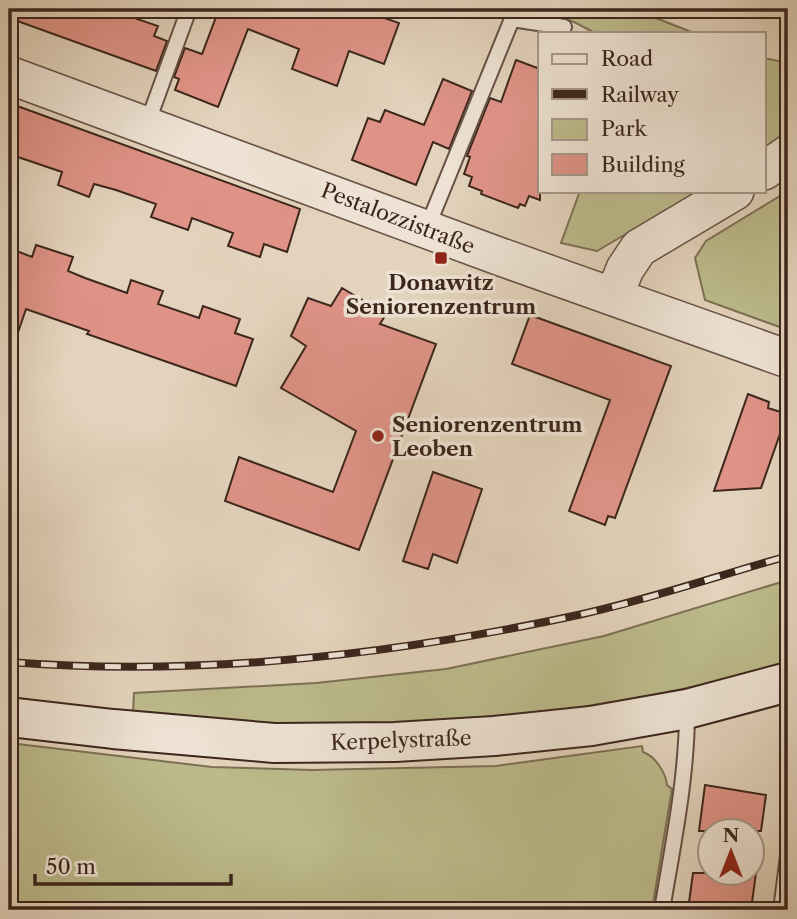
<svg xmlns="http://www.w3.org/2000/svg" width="797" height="919" font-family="'Libre Caslon Text',serif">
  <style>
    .green { fill: #bcba8b; stroke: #7c7054; stroke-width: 2 }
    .building { fill: #df9387; stroke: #3c261c; stroke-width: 2 }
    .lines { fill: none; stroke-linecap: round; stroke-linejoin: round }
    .service-casing { stroke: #665144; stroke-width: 18 }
    .tertiary-casing { stroke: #665144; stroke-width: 40 }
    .secondary-casing { stroke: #3c261c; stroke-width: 42 }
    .service { stroke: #ede2d3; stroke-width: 14 }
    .tertiary { stroke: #ede2d3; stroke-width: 37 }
    .secondary { stroke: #ede2d3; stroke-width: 38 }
    .rail-casing { stroke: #3c261c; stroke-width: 8 }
    .rail { stroke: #ede2d3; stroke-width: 5; stroke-dasharray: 16; stroke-linecap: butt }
    .poi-dot { fill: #8f2418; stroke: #ede2d3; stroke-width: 2.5 }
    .labels { text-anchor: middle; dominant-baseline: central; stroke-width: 7; stroke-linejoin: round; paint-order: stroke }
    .street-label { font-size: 21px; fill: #3c261c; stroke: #ede2d3 }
    .poi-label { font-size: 21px; font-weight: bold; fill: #3c261c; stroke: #ede2d3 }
  </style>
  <rect width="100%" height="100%" fill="#e3d3bc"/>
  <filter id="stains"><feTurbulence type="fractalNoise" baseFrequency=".00286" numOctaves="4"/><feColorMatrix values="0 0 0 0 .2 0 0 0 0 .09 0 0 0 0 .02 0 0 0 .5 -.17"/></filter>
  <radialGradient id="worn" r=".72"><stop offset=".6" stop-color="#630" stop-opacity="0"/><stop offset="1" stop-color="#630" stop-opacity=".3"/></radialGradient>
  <!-- green -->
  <path class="green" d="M534 9H633L694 33H595L574 22Z
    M764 58 788 63V134L764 150Z
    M580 191H699L597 251 561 243Z
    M788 191V330L705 300 695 258 706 241Z
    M788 580V663C612 713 426 732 244 722 207 719 170 715 133 712L134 693 316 683 446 669 604 636Z
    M9 743 212 767 312 770 496 766 642 746 643 752C655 756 666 773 667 785L672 789 652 910H9Z"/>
  <!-- building -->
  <path class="building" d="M9 9H141L137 19 158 26 154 36 167 41 156 71 9 18Z
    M199 9H256L255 11 271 17 274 9H359L399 23 384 64 349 51 337 86 292 69 299 49 248 29 218 107 175 90 179 79 174 77 185 48 202 54 216 17 199 11Z
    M516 60 540 69V200L529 196 525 206 520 204 518 208 481 194 482 191 469 186 472 177 464 174 470 157 467 156 490 98 501 102Z
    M443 79 472 91 449 149 433 142 416 185 352 160 368 118 380 122 385 110 424 125Z
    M9 103 300 209 287 252 264 244 260 257 228 246 233 233 192 218 188 230 151 217 156 204 116 190 94 184 89 197 58 185 62 172 9 154Z
    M36 245 73 257 68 271 85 278 127 293 131 280 163 291 158 304 199 318 203 306 240 319 235 333 253 339 236 386 87 334 89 331 26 309 12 350 9 349V248L32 257Z
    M342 288 386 314 380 324 436 344 359 550 225 501 239 457 333 492 356 431 281 388 306 346 291 336 308 298 331 306Z
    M530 315 671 366 615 518 608 516 605 525 569 511 610 400 512 364Z
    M748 394 769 402 768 408 787 414 761 488 714 491Z
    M433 472 482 489 457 563 433 554 428 569 403 561Z
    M705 785 766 795 761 831H699Z
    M693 873H756L751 910H688Z"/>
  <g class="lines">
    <defs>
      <path id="service" d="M147 124 189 9
        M427 228 512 19 564 27
        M662 910C673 844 687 778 687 711
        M781 910 788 856"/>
      <path id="tertiary" d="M9 75 501 257 788 359
        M764 171 788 154
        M614 296 625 269 639 248 735 191"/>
      <path id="secondary" d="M9 717 113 729 274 743 395 742 494 736 591 726 687 709 788 682"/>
    </defs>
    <!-- service casing -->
    <use href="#service" class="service-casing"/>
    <!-- tertiary casing -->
    <use href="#tertiary" class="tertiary-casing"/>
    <!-- secondary casing -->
    <use href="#secondary" class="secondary-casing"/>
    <!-- service -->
    <use href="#service" class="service"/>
    <!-- tertiary -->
    <use href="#tertiary" class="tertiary"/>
    <!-- secondary -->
    <use href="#secondary" class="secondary"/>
    <defs>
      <path id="rail" d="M9 662C199 677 393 655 578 615 648 600 720 575 788 556"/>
    </defs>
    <!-- rail casing -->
    <use href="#rail" class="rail-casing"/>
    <!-- rail -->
    <use href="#rail" class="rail"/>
  </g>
  <!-- markers -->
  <g class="poi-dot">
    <rect x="434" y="251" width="14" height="14" rx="3.5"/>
    <circle cx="378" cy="436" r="7"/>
  </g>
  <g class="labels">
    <!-- street labels -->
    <g class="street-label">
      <text transform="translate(398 218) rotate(21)">Pestalozzistraße</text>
      <text transform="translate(401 740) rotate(-2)">Kerpelystraße</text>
    </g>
    <!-- poi labels -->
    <g class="poi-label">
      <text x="441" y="282">Donawitz<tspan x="441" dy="24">Seniorenzentrum</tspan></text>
      <text x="392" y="424" text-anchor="start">Seniorenzentrum<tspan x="392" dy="24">Leoben</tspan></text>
    </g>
  </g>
  <!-- margin -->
  <rect width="797" height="919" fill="none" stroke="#e3d3bc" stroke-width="35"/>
  <rect x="10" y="10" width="776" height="898" fill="none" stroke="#3c261c" stroke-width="3.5"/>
  <rect x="18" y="18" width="762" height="884" fill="none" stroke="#3c261c" stroke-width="2"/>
  <!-- legend -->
  <rect x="538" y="32" width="228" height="161" fill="#ede2d3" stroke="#a6978a" stroke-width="2"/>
  <rect x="552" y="54" width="35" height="10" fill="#ede2d3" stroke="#a6978a" stroke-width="2"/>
  <text x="601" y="66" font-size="21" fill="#3c261c">Road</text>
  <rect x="552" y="89" width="35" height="10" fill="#3c261c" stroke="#a6978a" stroke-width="2"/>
  <text x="601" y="102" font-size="21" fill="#3c261c">Railway</text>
  <rect x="552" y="119" width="35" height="21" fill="#bcba8b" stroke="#a6978a" stroke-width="2"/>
  <text x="601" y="136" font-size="21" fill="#3c261c">Park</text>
  <rect x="552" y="154" width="35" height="21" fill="#df9387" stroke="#a6978a" stroke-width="2"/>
  <text x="601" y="172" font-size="21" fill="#3c261c">Building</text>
  <!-- north arrow -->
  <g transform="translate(731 852)"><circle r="33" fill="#ede2d3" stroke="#a6978a" stroke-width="2"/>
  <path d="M0-5L12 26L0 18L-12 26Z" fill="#8f2418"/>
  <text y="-10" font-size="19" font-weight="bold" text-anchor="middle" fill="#3c261c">N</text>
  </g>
  <!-- scale -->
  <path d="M35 874v10h196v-10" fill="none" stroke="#3c261c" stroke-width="3.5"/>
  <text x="46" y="874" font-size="21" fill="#3c261c" stroke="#ede2d3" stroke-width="5" paint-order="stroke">50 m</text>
  <rect width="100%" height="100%" filter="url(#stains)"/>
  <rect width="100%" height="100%" fill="url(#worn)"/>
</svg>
